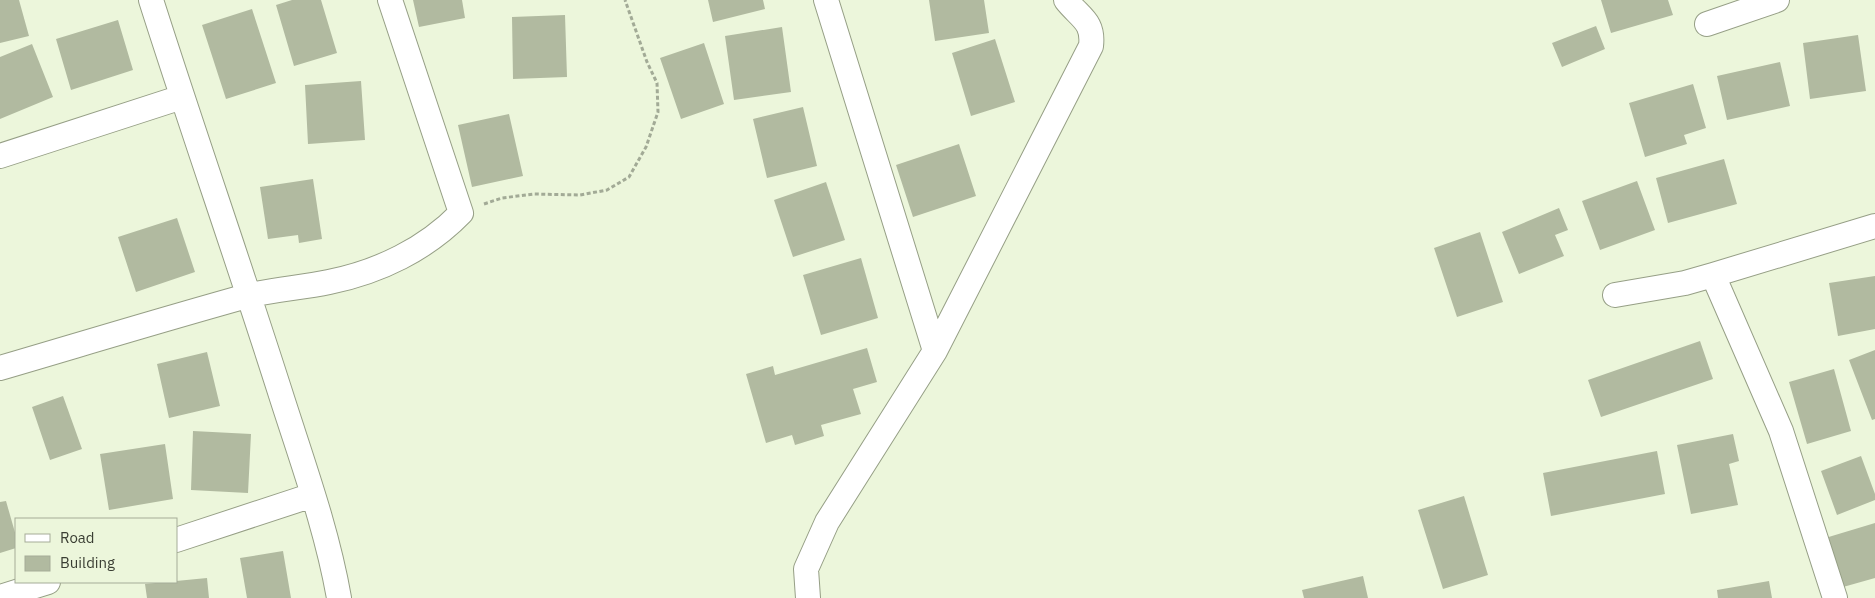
<svg xmlns="http://www.w3.org/2000/svg" width="1875" height="598" font-family="'IBM Plex Sans',sans-serif">
  <style>
    .building { fill: #b1baa0 }
    .lines { fill: none; stroke-linecap: round; stroke-linejoin: round }
    .street-casing { stroke: #969f86; stroke-width: 26 }
    .path { stroke: #a2aa96; stroke-width: 3; stroke-dasharray: 4 2.5; stroke-linecap: butt }
    .street { stroke: #fff; stroke-width: 24 }
  </style>
  <rect width="100%" height="100%" fill="#ecf6db"/>
  <!-- building -->
  <path class="building" d="M0 0H19L29 36 0 43Z
    M292 0H321L337 53 294 66 276 5Z
    M413 0H462L465 18 419 27Z
    M708 0H763L765 9 713 22Z
    M929 0H984L989 33 935 41Z
    M1601 0H1668L1673 15 1611 33Z
    M252 9 276 83 226 99 202 25Z
    M565 15 567 77 513 79 512 17Z
    M118 20 133 70 71 90 56 39Z
    M1596 26 1605 49 1562 67 1552 43Z
    M782 27 791 92 734 100 725 36Z
    M1858 35 1866 91 1810 99 1803 43Z
    M995 39 1015 102 971 116 952 53Z
    M704 43 724 104 681 119 660 58Z
    M32 44 53 97 0 119V57Z
    M1780 62 1790 106 1727 120 1717 76Z
    M361 81 365 140 308 144 305 85Z
    M1693 84 1706 128 1684 135 1687 144 1645 157 1629 103Z
    M803 107 817 166 767 178 753 119Z
    M509 114 523 176 472 187 458 125Z
    M959 144 976 196 913 217 896 165Z
    M1724 159 1737 204 1668 223 1656 178Z
    M313 179 322 239 299 243 298 235 268 239 260 187Z
    M1637 181 1655 230 1600 250 1582 201Z
    M826 182 845 240 793 257 774 200Z
    M1559 208 1568 230 1555 235 1564 256 1519 274 1502 232Z
    M177 218 195 272 136 292 118 237Z
    M1480 232 1503 302 1457 317 1434 248Z
    M861 258 878 318 821 335 803 275Z
    M1875 276V329L1838 336 1829 283Z
    M1700 341 1713 379 1601 417 1588 380Z
    M867 348 877 382 853 389 861 414 821 425 824 436 795 445 792 435 766 443 746 374 773 366 775 375Z
    M1875 350V419L1872 420 1849 360Z
    M207 352 220 406 169 418 157 364Z
    M1834 369 1851 431 1807 444 1789 382Z
    M63 396 82 449 50 460 32 407Z
    M193 431 251 434 248 493 191 490Z
    M1733 434 1739 461 1729 464 1738 505 1691 514 1677 445Z
    M165 444 173 499 109 510 100 454Z
    M1657 451 1665 494 1551 516 1543 473Z
    M1861 456 1875 494V500L1837 515 1821 471Z
    M1464 496 1488 575 1443 589 1418 510Z
    M6 501 16 536V548L0 553V502Z
    M1875 523V578L1836 589 1822 539Z
    M283 551 291 598H247L240 558Z
    M1363 576 1368 598H1304L1302 590Z
    M207 578 209 598H147L145 584Z
    M1769 581 1772 598H1718L1717 590Z"/>
  <g class="lines">
    <defs>
      <path id="street" d="M151 0C193 132 239 263 281 395 302 461 327 529 339 598
        M826 0 935 351
        M1707 24 1777 0
        M0 156 182 97
        M1713 275 1781 431 1835 598
        M1615 295 1685 283 1713 275 1875 226
        M0 368C82 344 164 319 247 296 274 289 302 288 329 282 379 272 426 249 461 213L390 0
        M176 540 313 495
        M0 597 48 582
        M808 598 806 569 827 522 935 351 1091 46C1094 21 1080 18 1066 0"/>
    </defs>
    <!-- street casing -->
    <use href="#street" class="street-casing"/>
    <!-- path -->
    <path class="path" d="M484 204 502 198 534 194 580 195 607 190 629 177 646 147 658 112 657 83 647 62 625 0"/>
    <!-- street -->
    <use href="#street" class="street"/>
  </g>
  <!-- legend -->
  <rect x="15" y="518" width="162" height="65" fill="#ecf6db" stroke="#a5ac98"/>
  <rect x="25" y="534" width="25" height="8" fill="#ffffff" stroke="#a5ac98"/>
  <text x="60" y="543" font-size="15" fill="#3a3e33">Road</text>
  <rect x="25" y="556" width="25" height="15" fill="#b1baa0" stroke="#a5ac98"/>
  <text x="60" y="568" font-size="15" fill="#3a3e33">Building</text>
</svg>
